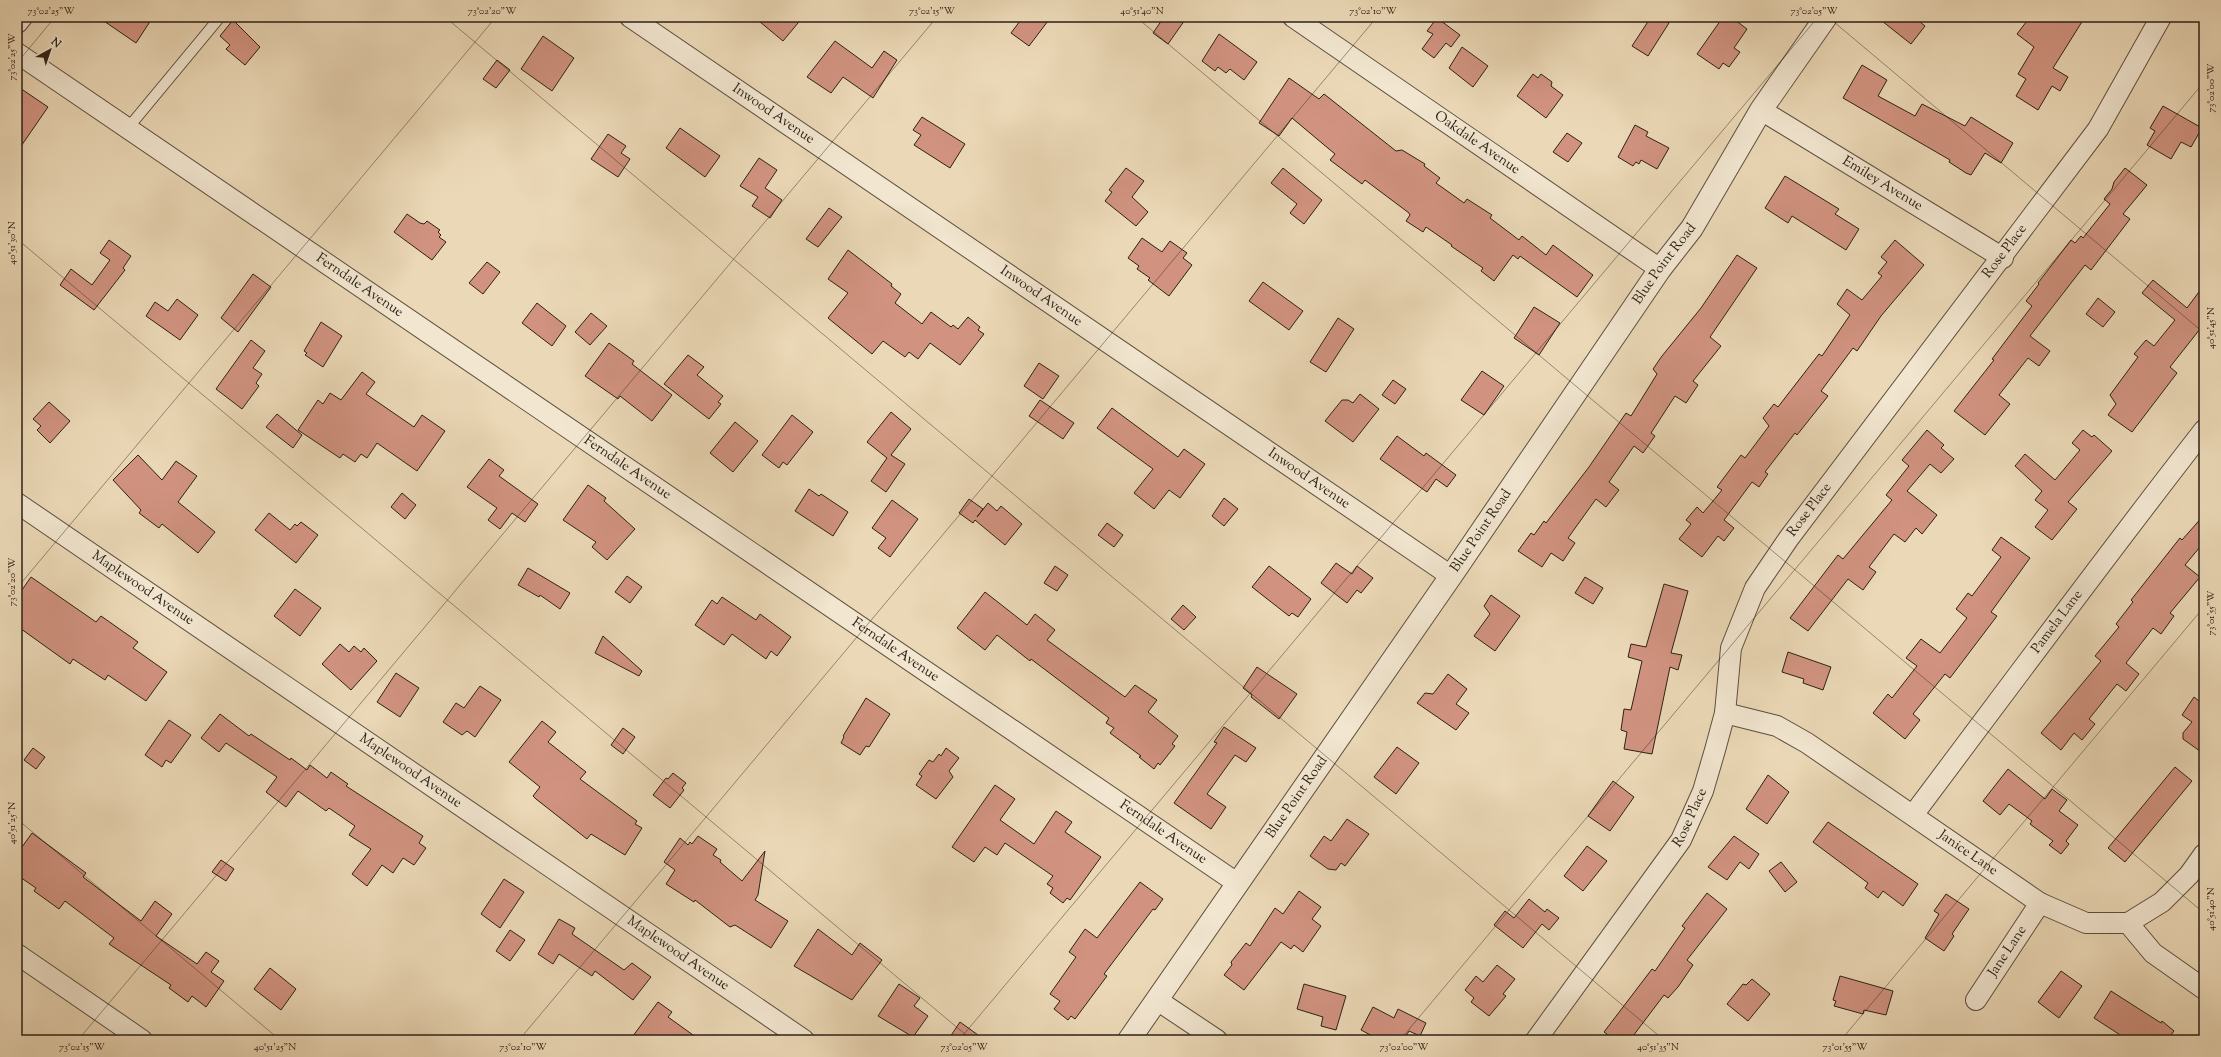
<svg xmlns="http://www.w3.org/2000/svg" width="2221" height="1057" font-family="'Sorts Mill Goudy',serif">
  <style>
    .building { fill: #d19380; stroke: #2c2117 }
    .lines { fill: none; stroke-linecap: round; stroke-linejoin: round }
    .service-casing { stroke: #5c4f3f; stroke-width: 12 }
    .minor-casing { stroke: #5c4f3f; stroke-width: 22 }
    .tertiary-casing { stroke: #5c4f3f; stroke-width: 24 }
    .service { stroke: #f2e6d0; stroke-width: 10 }
    .minor { stroke: #f2e6d0; stroke-width: 20 }
    .tertiary { stroke: #f2e6d0; stroke-width: 22 }
    .ticks { fill: none; stroke: #2c2117; stroke-width: 1; stroke-opacity: 0.45 }
    .labels { text-anchor: middle; dominant-baseline: central; stroke-width: 3; stroke-linejoin: round; paint-order: stroke }
    .street-label { font-size: 14px; fill: #2c2117; stroke: #f2e6d0 }
    .neatline { fill: none; stroke: #2c2117; stroke-width: 1.5 }
    .ticks-label { font-size: 10px; text-anchor: middle; fill: #2c2117 }
  </style>
  <rect width="100%" height="100%" fill="#ebd8b6"/>
  <filter id="stains"><feTurbulence type="fractalNoise" baseFrequency=".005" numOctaves="4"/><feColorMatrix values="0 0 0 0 .2 0 0 0 0 .09 0 0 0 0 .02 0 0 0 .5 -.17"/></filter>
  <radialGradient id="worn" r=".72"><stop offset=".6" stop-color="#630" stop-opacity="0"/><stop offset="1" stop-color="#630" stop-opacity=".3"/></radialGradient>
  <!-- building -->
  <path class="building" d="M98 17H153L136 43Z
    M754 17H803L783 41Z
    M1023 17H1051L1029 46 1011 33Z
    M1164 17H1187L1168 44 1153 33Z
    M1651 17H1659L1669 23 1648 56 1632 46Z
    M1723 17H1731L1747 29 1734 48 1740 52 1729 67 1723 63 1719 69 1697 54Z
    M1877 17H1914L1925 26 1911 44Z
    M2030 17H2085L2053 68 2068 77 2060 91 2052 86 2038 110 2016 96 2026 79 2018 74 2034 47 2017 34Z
    M1437 18 1460 35 1451 47 1446 43 1434 58 1422 49 1433 34 1427 31Z
    M233 20 260 47 245 65 226 49 230 45 220 36Z
    M1219 34 1257 62 1244 80 1230 69 1226 73 1218 67 1215 71 1202 61Z
    M543 36 574 58 552 91 521 69Z
    M835 41 872 68 884 51 897 60 873 98 843 77 831 93 807 77Z
    M1462 47 1488 66 1473 87 1449 68Z
    M497 60 510 70 496 88 483 79Z
    M1862 65 1887 80 1878 96 1915 116 1922 104 1965 126 1971 117 2013 143 2001 163 1985 153 1971 175 1966 173 1949 162 1950 160 1843 98Z
    M1533 74 1538 78 1541 74 1552 82 1551 86 1563 95 1546 118 1517 96Z
    M1289 78 1319 99 1324 94 1396 151 1402 150 1425 164 1424 166 1440 178 1436 183 1464 203 1467 199 1492 215 1490 218 1519 240 1522 236 1546 255 1553 245 1593 275 1577 297 1520 256 1518 259 1513 255 1494 281 1481 271 1483 268 1451 246 1452 245 1426 227 1423 232 1406 221 1410 215 1409 213 1365 180 1362 184 1330 160 1335 154 1292 118 1279 136 1259 123Z
    M17 86 48 107 17 152Z
    M2163 106 2202 128 2191 147 2181 142 2171 159 2147 145 2155 131 2150 128Z
    M922 117 965 144 950 168 914 145 921 135 913 130Z
    M1635 125 1648 132 1646 136 1669 148 1657 169 1641 160 1639 164 1636 162 1633 166 1618 157Z
    M680 128 720 156 705 177 666 148Z
    M1567 133 1582 143 1568 162 1553 152Z
    M608 134 626 146 621 153 630 159 618 177 591 159Z
    M759 158 777 170 765 188 782 200 770 218 752 206 758 197 740 186Z
    M1126 168 1144 181 1132 197 1148 212 1136 226 1105 201 1112 192 1109 190Z
    M1283 168 1322 200 1304 224 1290 213 1297 204 1271 183Z
    M2125 168 2147 185 2123 214 2130 219 2091 270 2085 265 2030 336 2050 351 2039 366 2028 358 1999 395 2010 404 1985 435 1954 411 1994 360 1992 359 2032 306 2026 301 2039 284 2038 283 2071 240 2075 243 2081 236 2083 238 2110 204 2104 199 2112 189 2114 182Z
    M1785 176 1839 209 1835 214 1859 229 1846 250 1792 216 1788 223 1765 208Z
    M829 208 842 217 818 247 806 239Z
    M407 214 420 223 424 224 427 221 440 230 438 232 441 235 439 237 446 242 432 260 394 232Z
    M1142 238 1162 252 1170 241 1187 253 1183 258 1192 265 1169 296 1148 280 1150 278 1137 269 1139 266 1128 258Z
    M109 240 131 256 123 268 125 270 94 310 60 285 71 269 92 285 110 260 100 253Z
    M1895 240 1924 265 1881 316 1857 351 1853 348 1821 391 1828 396 1797 435 1795 433 1765 472 1768 474 1759 487 1752 482 1724 520 1734 528 1724 541 1718 536 1702 557 1679 539 1691 524 1686 520 1697 507 1703 513 1722 490 1717 487 1741 455 1745 458 1769 426 1763 418 1774 404 1778 407 1819 354 1822 356 1850 315 1837 304 1847 289 1862 300 1882 276 1878 273 1887 262 1881 257Z
    M848 250 892 284 891 286 901 294 895 303 922 324 931 312 951 327 953 325 958 329 968 317 980 327 978 330 984 334 960 365 930 343 918 359 909 352 905 357 883 341 872 354 828 318 848 293 828 279Z
    M1737 255 1757 268 1710 337 1721 346 1693 381 1698 385 1686 403 1675 396 1651 433 1655 436 1643 453 1634 446 1609 482 1619 490 1606 507 1596 499 1568 538 1575 543 1563 561 1551 553 1542 567 1518 551 1531 533 1534 535 1544 521 1546 523 1589 467 1626 413 1631 416 1657 374 1653 369 1662 356 1701 308Z
    M487 262 500 272 483 294 469 283Z
    M253 274 271 287 238 332 221 318Z
    M2153 280 2187 308 2204 285V324L2170 367 2177 373 2132 432 2108 415 2116 404 2110 395 2138 357 2134 354 2146 340 2154 346 2175 320 2142 293Z
    M1263 282 1303 311 1289 330 1249 301Z
    M2098 298 2115 312 2103 327 2086 314Z
    M177 299 198 315 180 340 146 316 155 302 168 311Z
    M537 303 566 326 552 346 522 323Z
    M1534 307 1560 323 1539 355 1514 338Z
    M591 313 607 326 590 345 575 332Z
    M1338 318 1354 329 1326 372 1310 362Z
    M321 322 342 336 323 367 305 355 307 353 304 351Z
    M251 340 265 351 253 368 262 374 256 383 259 386 242 409 216 389Z
    M609 343 634 361 632 364 672 395 652 421 620 396 618 399 585 376Z
    M688 355 704 367 697 375 723 396 718 402 721 404 709 419 664 384Z
    M1039 363 1059 376 1043 399 1024 386Z
    M1482 371 1504 386 1484 415 1461 400Z
    M362 372 375 382 366 394 414 427 422 415 445 431 417 471 377 443 367 458 361 454 355 462 343 454 340 458 298 430 318 400 323 404 330 393 341 400Z
    M1393 380 1406 389 1395 404 1382 395Z
    M1360 394 1379 409 1353 442 1325 421 1342 400H1348L1353 403Z
    M1040 400 1074 423 1063 439 1029 416Z
    M49 402 70 421 50 443 37 430 41 426 33 419Z
    M1112 408 1178 457 1184 449 1205 464 1180 498 1169 490 1154 509 1134 493 1153 469 1097 428Z
    M891 412 911 429 891 455 905 464 886 492 871 481 887 458 867 442Z
    M277 414 302 435 293 448 266 427Z
    M792 415 813 432 787 465 783 462 779 468 762 455Z
    M735 422 758 441 733 472 710 453Z
    M1927 430 1944 445 1941 448 1954 459 1941 473 1930 464 1907 491 1937 515 1922 534 1916 528 1905 542 1894 534 1869 567 1876 572 1863 590 1848 579 1808 631 1790 618 1838 555 1843 559 1892 500 1886 495 1909 466 1902 460Z
    M2083 430 2092 437 2094 435 2112 451 2068 502 2077 509 2052 540 2035 527 2048 510 2035 500 2042 491 2015 466 2025 454 2055 480 2080 450 2072 443Z
    M1397 436 1424 456 1426 453 1456 475 1447 487 1436 479 1427 492 1380 459Z
    M138 455 162 480 176 461 197 476 178 502 215 532 198 553 162 524 159 528 139 513 141 510 113 480Z
    M489 459 504 470 499 476 538 504 525 522 512 513 500 529 488 520 497 508 467 487Z
    M588 485 606 498 604 501 635 529 607 560 592 547 596 542 563 520Z
    M809 489 819 496 821 494 848 512 833 536 795 511Z
    M402 493 416 505 405 519 391 507Z
    M1224 498 1238 509 1224 526 1212 516Z
    M969 499 983 509 977 517 988 503 997 511 1001 506 1022 524 1005 545 975 520 973 523 959 513Z
    M892 500 918 519 890 557 878 548 886 538 872 528Z
    M269 513 290 530 295 524 297 526 301 522 318 535 296 563 255 530Z
    M2204 515V542L2185 565 2200 577 2170 613 2174 616 2161 634 2153 628 2126 663 2139 674 2126 691 2117 684 2089 719 2095 724 2082 740 2074 733 2061 750 2041 733 2101 661 2095 656 2119 627 2116 624 2133 602 2131 600 2180 538 2182 540Z
    M1107 523 1123 535 1114 547 1098 535Z
    M2001 537 2030 558 1991 612 1997 616 1950 678 1945 674 1913 714 1920 720 1905 739 1873 713 1888 694 1892 698 1917 666 1906 658 1921 639 1940 653 1967 618 1956 609 1968 593 1972 596 2001 557 1992 550Z
    M1336 563 1352 574 1357 566 1373 578 1361 593 1357 590 1347 603 1321 583Z
    M1055 566 1068 575 1057 591 1044 583Z
    M1269 566 1311 599 1298 617 1292 613 1289 616 1252 587Z
    M528 568 570 593 560 609 540 595 539 597 518 585Z
    M627 576 642 587 630 603 615 592Z
    M31 577 96 622 101 616 138 642 133 648 167 672 146 701 108 675 105 680 73 659 70 664 17 626V597Z
    M1585 577 1603 588 1593 604 1575 593Z
    M1664 584 1688 591 1671 653 1682 655 1678 670 1670 667 1652 754 1624 749 1627 732 1621 730 1624 709 1631 710 1642 661 1628 657 1631 644 1646 647Z
    M295 589 321 608 300 636 274 616Z
    M985 592 1027 625 1035 614 1055 630 1047 640 1125 697 1135 685 1157 700 1148 712 1178 736 1172 744 1175 746 1160 765 1158 763 1154 769 1139 757 1141 756 1110 733 1114 728 1106 723 1109 718 1031 659 1030 661 997 635 985 650 957 628Z
    M1491 595 1520 616 1495 651 1474 636 1490 614 1484 606Z
    M722 597 756 620 760 614 791 637 777 656 771 651 766 659 732 634 724 645 695 625 712 600 717 604Z
    M1183 605 1196 617 1184 630 1171 619Z
    M603 636 642 671 639 676 595 653Z
    M340 644 349 652 354 646 361 652 364 648 377 661 351 690 322 664Z
    M1788 652 1831 667 1823 690 1803 683 1804 679 1782 672Z
    M1257 667 1297 694 1279 719 1251 697 1252 695 1243 688Z
    M396 673 419 688 400 717 377 702Z
    M1448 674 1467 689 1456 704 1469 713 1456 730 1417 703 1425 693 1433 694Z
    M480 686 501 700 475 737 467 731 462 735 443 722 456 703 464 708Z
    M2194 697 2204 705V754L2183 739V733L2192 722 2182 715Z
    M866 698 890 714 869 747 866 746 860 755 841 743 844 737 843 736Z
    M220 714 249 736 251 734 290 760 291 758 307 770 310 765 327 778 331 772 348 784 346 786 423 836 419 843 426 848 414 865 403 858 393 873 382 865 367 886 352 874 371 849 349 835 355 826 329 808 326 811 298 791 286 807 266 792 277 777 226 743 219 752 201 738Z
    M169 720 191 735 171 763 166 760 162 767 145 755Z
    M542 721 556 732 548 742 586 772 580 779 637 821 635 824 642 828 625 855 591 834 587 839 536 799 533 796 540 787 509 762Z
    M1224 727 1256 748 1246 762 1235 755 1207 794 1226 807 1211 829 1174 803 1217 743 1214 742Z
    M623 728 635 737 623 754 611 745Z
    M1397 747 1419 763 1396 794 1374 777Z
    M33 748 45 757 36 769 24 760Z
    M946 748 959 758 949 771 953 777 936 799 916 785 922 776 919 774 929 760 933 762 939 754 941 756Z
    M2175 767 2192 781 2125 862 2108 848Z
    M2008 769 2045 799 2052 789 2067 800 2059 811 2078 825 2066 841 2069 844 2061 854 2049 845 2053 841 2030 824 2032 821 2009 804 2000 815 1983 801Z
    M673 773 686 783 682 788 684 790 670 808 653 795 666 778 668 779Z
    M1768 775 1789 792 1767 824 1746 809Z
    M1613 781 1634 797 1610 831 1588 816Z
    M995 785 1015 799 1000 820 1034 844 1056 811 1072 822 1065 832 1101 857 1070 900 1067 898 1063 903 1050 893 1053 888 1047 884 1053 876 1005 843 997 855 985 847 974 862 952 847Z
    M1347 819 1369 834 1345 866 1341 863 1336 870 1328 869 1310 856 1324 836 1331 841Z
    M1828 822 1918 884 1903 906 1883 891 1878 898 1865 888 1868 883 1813 842Z
    M32 833 86 873 83 877 141 921 155 901 172 914 156 936 197 964 206 952 219 961 211 972 224 981 206 1007 192 996 188 1002 169 988 171 985 109 944 114 938 65 901 59 909 34 891 36 888 17 875V854Z
    M698 836 717 849 713 855 721 860 720 862 742 881 765 851 758 895 755 900 788 921 771 948 735 925 730 927 695 900 694 902 666 884 675 870 664 862 680 838 688 845 690 842 692 844Z
    M1734 836 1759 854 1749 869 1740 862 1727 880 1708 867Z
    M1587 846 1607 861 1583 891 1564 876Z
    M221 860 234 869 226 881 212 872Z
    M1781 862 1797 882 1785 892 1769 871Z
    M504 879 524 892 500 928 481 914Z
    M1140 882 1163 899 1155 910 1153 909 1104 974 1107 976 1075 1019 1071 1016 1068 1020 1054 1009 1060 1001 1050 994 1076 957 1069 952 1085 929 1097 938Z
    M1299 891 1321 907 1312 919 1321 926 1303 952 1294 945 1291 949 1281 942 1244 990 1224 975 1232 965 1231 962 1246 943 1250 946 1275 908 1283 914Z
    M1707 893 1727 909 1687 960 1693 965 1678 987 1668 998 1664 995 1630 1040H1615L1604 1032 1652 969 1655 971 1685 928 1682 926Z
    M1946 894 1969 909 1952 934 1954 936 1944 951 1925 938 1939 914 1934 911Z
    M1529 899 1545 912 1547 909 1559 918 1549 930 1542 924 1523 948 1494 925 1505 911 1514 918Z
    M559 919 575 928 572 934 624 970 632 963 651 977 633 1000 595 971 592 976 559 954 553 964 538 954Z
    M818 929 852 955 860 943 882 960 852 1000 794 966Z
    M510 930 525 940 510 961 496 951Z
    M1497 965 1515 979 1503 994 1506 996 1489 1016 1471 1002 1474 998 1465 990 1476 976 1483 982Z
    M270 968 296 989 281 1010 254 989Z
    M2061 971 2082 986 2059 1018 2038 1002Z
    M1840 976 1893 991 1886 1015 1864 1010 1863 1014 1834 1006 1836 1001 1833 1000Z
    M1752 979 1770 994 1748 1021 1727 1004 1743 984 1746 985Z
    M899 984 920 998 914 1006 928 1016 913 1037 878 1016Z
    M1304 984 1346 996 1336 1030 1321 1026 1323 1017 1297 1009Z
    M2111 991 2161 1023 2162 1021 2174 1031 2167 1040H2128L2094 1018Z
    M658 1002 672 1012 668 1017 700 1040H630Z
    M1373 1007 1394 1018 1398 1009 1426 1023 1420 1036 1409 1031 1404 1040H1380L1361 1030Z
    M960 1022 985 1040H948Z"/>
  <g class="lines">
    <defs>
      <path id="service" d="M128 128 220 17"/>
      <g id="minor">
        <path id="s1" d="M630 17 1451 576"/>
        <path id="s2" d="M1293 17 1660 269"/>
        <path id="s3" d="M17 53 1237 883"/>
        <path id="s4" d="M1761 110 2003 258"/>
        <path id="s5" d="M17 503 804 1040"/>
        <path id="s6" d="M1725 713 1777 726 1807 743 2040 903 2086 923H2128L2162 902 2189 875 2204 854"/>
        <path id="s7" d="M1913 815C2010 686 2105 557 2204 430"/>
        <path d="M2128 923 2153 953 2204 989"/>
        <path d="M17 954 142 1040"/>
        <path d="M1157 1000 1217 1040"/>
        <path id="s8" d="M1976 1000 2040 903"/>
        <path id="s9" d="M1536 1040 1681 840 1703 791 1715 750 1725 713 1731 648 1755 588 1789 538 2098 129 2161 17"/>
      </g>
      <g id="tertiary">
        <path d="M17 22 21 17"/>
        <path id="s10" d="M1129 1040 1451 576 1660 269 1692 228 1761 110 1826 17"/>
      </g>
    </defs>
    <!-- service casing -->
    <use href="#service" class="service-casing"/>
    <!-- minor casing -->
    <use href="#minor" class="minor-casing"/>
    <!-- tertiary casing -->
    <use href="#tertiary" class="tertiary-casing"/>
    <!-- service -->
    <use href="#service" class="service"/>
    <!-- minor -->
    <use href="#minor" class="minor"/>
    <!-- tertiary -->
    <use href="#tertiary" class="tertiary"/>
  </g>
  <!-- ticks -->
  <path class="ticks" d="M445 17 1664 1040M1136 17 2204 913M1828 17 2204 333M17 63 55 17M17 239 972 1040M17 588 496 17M17 819 280 1040M78 1040 937 17M519 1040 1377 17M959 1040 1818 17M1400 1040 2204 82M1841 1040 2204 607"/>
  <g class="labels">
    <!-- street labels -->
    <g class="street-label">
      <text stroke="none"><textPath href="#s1" startOffset="173">Inwood Avenue</textPath></text>
      <text stroke="none"><textPath href="#s2" startOffset="223">Oakdale Avenue</textPath></text>
      <text stroke="none"><textPath href="#s4" startOffset="142">Emiley Avenue</textPath></text>
      <text stroke="none"><textPath href="#s9" startOffset="931">Rose Place</textPath></text>
      <text stroke="none"><textPath href="#s10" startOffset="943">Blue Point Road</textPath></text>
      <text stroke="none"><textPath href="#s3" startOffset="414">Ferndale Avenue</textPath></text>
      <text stroke="none"><textPath href="#s1" startOffset="497">Inwood Avenue</textPath></text>
      <text stroke="none"><textPath href="#s3" startOffset="738">Ferndale Avenue</textPath></text>
      <text stroke="none"><textPath href="#s1" startOffset="821">Inwood Avenue</textPath></text>
      <text stroke="none"><textPath href="#s9" startOffset="607">Rose Place</textPath></text>
      <text stroke="none"><textPath href="#s10" startOffset="619">Blue Point Road</textPath></text>
      <text stroke="none"><textPath href="#s5" startOffset="152">Maplewood Avenue</textPath></text>
      <text stroke="none"><textPath href="#s7" startOffset="241">Pamela Lane</textPath></text>
      <text stroke="none"><textPath href="#s3" startOffset="1062">Ferndale Avenue</textPath></text>
      <text stroke="none"><textPath href="#s5" startOffset="476">Maplewood Avenue</textPath></text>
      <text stroke="none"><textPath href="#s10" startOffset="295">Blue Point Road</textPath></text>
      <text stroke="none"><textPath href="#s9" startOffset="271">Rose Place</textPath></text>
      <text stroke="none"><textPath href="#s3" startOffset="1386">Ferndale Avenue</textPath></text>
      <text stroke="none"><textPath href="#s6" startOffset="283">Janice Lane</textPath></text>
      <text stroke="none"><textPath href="#s8" startOffset="58">Jane Lane</textPath></text>
      <text stroke="none"><textPath href="#s5" startOffset="800">Maplewood Avenue</textPath></text>
    </g>
  </g>
  <!-- margin -->
  <rect width="2221" height="1057" fill="none" stroke="#ebd8b6" stroke-width="44"/>
  <!-- north arrow -->
  <g transform="translate(50 50) rotate(40)" stroke="#f2e6d0" stroke-width="3" paint-order="stroke">
  <path d="M0-3L7 15L0 10L-7 15Z" fill="#2c2117"/>
  <text y="-6" font-size="11" font-weight="bold" text-anchor="middle" fill="#2c2117">N</text>
  </g>
  <rect x="22" y="22" width="2177" height="1013" class="neatline"/>
  <g class="ticks-label">
    <text x="51" y="14">73°02'25"W</text>
    <text x="492" y="14">73°02'20"W</text>
    <text x="932" y="14">73°02'15"W</text>
    <text x="1142" y="14">40°51'40"N</text>
    <text x="1373" y="14">73°02'10"W</text>
    <text x="1814" y="14">73°02'05"W</text>
    <text transform="translate(11 57) rotate(-90)" y="4">73°02'25"W</text>
    <text transform="translate(2210 88) rotate(-90)" y="4">73°02'00"W</text>
    <text transform="translate(11 243) rotate(-90)" y="4">40°51'30"N</text>
    <text transform="translate(2210 328) rotate(-90)" y="4">40°51'45"N</text>
    <text transform="translate(11 582) rotate(-90)" y="4">73°02'20"W</text>
    <text transform="translate(2210 613) rotate(-90)" y="4">73°01'55"W</text>
    <text transform="translate(11 823) rotate(-90)" y="4">40°51'25"N</text>
    <text transform="translate(2210 909) rotate(-90)" y="4">40°51'40"N</text>
    <text x="82" y="1050">73°02'15"W</text>
    <text x="275" y="1050">40°51'25"N</text>
    <text x="523" y="1050">73°02'10"W</text>
    <text x="964" y="1050">73°02'05"W</text>
    <text x="1404" y="1050">73°02'00"W</text>
    <text x="1658" y="1050">40°51'35"N</text>
    <text x="1845" y="1050">73°01'55"W</text>
  </g>
  <rect width="100%" height="100%" filter="url(#stains)"/>
  <rect width="100%" height="100%" fill="url(#worn)"/>
</svg>
